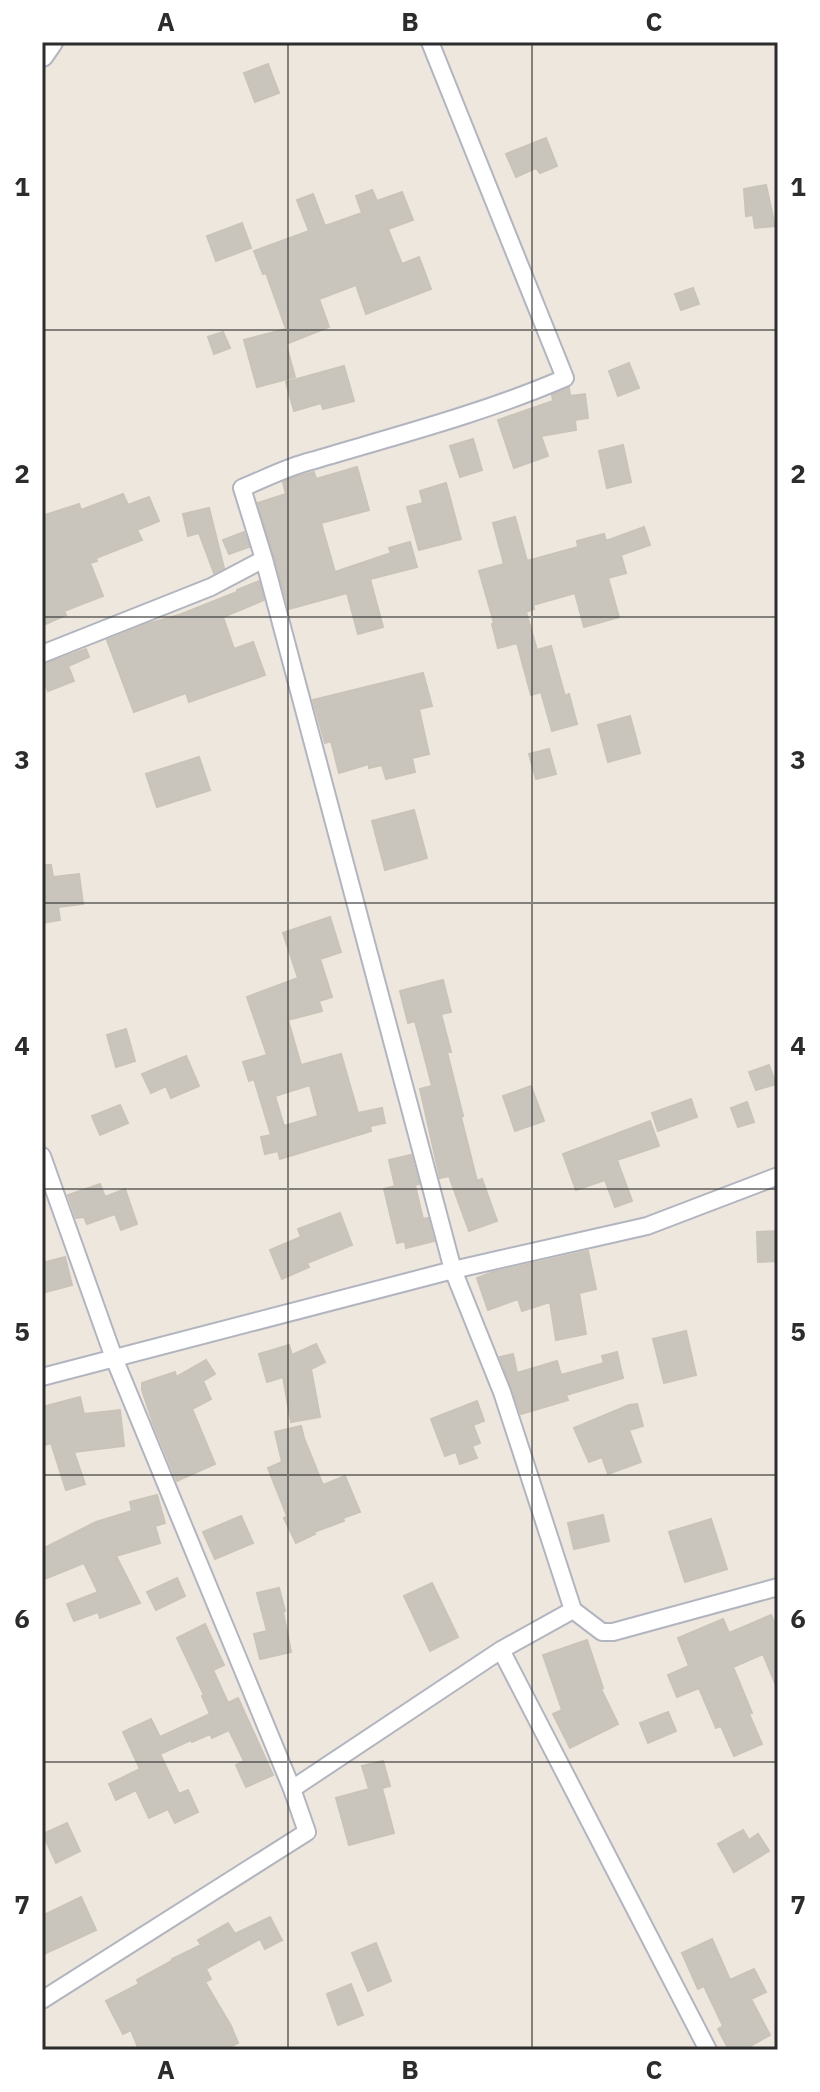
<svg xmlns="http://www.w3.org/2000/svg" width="820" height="2092" font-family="'IBM Plex Sans',sans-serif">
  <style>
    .building { fill: #c9c5bd; stroke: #cac3b8; stroke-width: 2; fill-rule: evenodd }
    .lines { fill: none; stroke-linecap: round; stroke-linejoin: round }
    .street-casing { stroke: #b2b5c0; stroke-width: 20 }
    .secondary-casing { stroke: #b2b5c0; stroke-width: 26 }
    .street { stroke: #fff; stroke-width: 16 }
    .secondary { stroke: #fff; stroke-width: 22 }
    .grid { fill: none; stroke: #2c2c2c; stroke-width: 2; stroke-opacity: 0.55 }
    .neatline { fill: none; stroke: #2c2c2c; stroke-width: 3 }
    .grid-label { font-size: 26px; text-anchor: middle; font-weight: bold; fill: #2c2c2c }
  </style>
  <rect width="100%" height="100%" fill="#eee7de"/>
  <!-- building -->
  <path class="building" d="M268 64 279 93 255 102 244 73Z
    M546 138 557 166 540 173 536 168 516 177 506 154Z
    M766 185 775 226 755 228 753 215 746 216 744 189Z
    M372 190 377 201 402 192 413 220 388 229 402 264 419 257 431 289 366 314 356 285 319 299 329 327 286 344 295 377 257 387 244 340 286 329 266 273 263 274 254 251 309 231 297 200 313 194 325 226 362 213 356 196Z
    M242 223 251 248 216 261 207 236Z
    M693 288 699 304 681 310 675 294Z
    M223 332 230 348 214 354 208 337Z
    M629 363 639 388 618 396 609 371Z
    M344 366 354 401 323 409 321 403 294 411 286 382Z
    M569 388 570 396 585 394 588 418 575 420 576 430 541 436 548 456 514 468 498 420 553 401 552 395Z
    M473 439 482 470 460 477 450 446Z
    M623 445 631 482 607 488 599 451Z
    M357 467 369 510 321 523 335 572 391 553 389 548 410 542 417 567 370 579 383 627 358 634 347 593 289 609 258 503 286 494 283 482 296 477 314 472 316 479Z
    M446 483 461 539 419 550 407 507 423 503 420 491Z
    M123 494 128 505 149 497 159 521 137 530 142 540 96 558 97 561 90 563 103 596 64 611 66 615 46 624 42 614V516L79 504 81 510Z
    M209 508 224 568 214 573 199 533 188 536 183 514Z
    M515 517 527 561 578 547 577 541 604 534 606 541 644 527 650 545 621 555 626 573 608 578 619 617 584 627 575 593 533 605 534 609 526 612 537 650 551 646 565 696 569 694 577 724 552 731 541 692 531 695 517 643 498 648 492 624 494 623 479 571 504 564 493 523Z
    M244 532 249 547 229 554 223 540Z
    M259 581 264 600 223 617 234 649 253 642 265 675 189 702 186 693 134 712 107 640 147 624 179 615 237 592V590Z
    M86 649 89 657 68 666 74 681 48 691 42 677V665Z
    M423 673 432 706 419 709 429 754 412 758 415 772 386 779 382 765 369 768V764L339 773 331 741 325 743 313 700Z
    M630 716 640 753 608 762 598 725Z
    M549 749 556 774 536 779 529 754Z
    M199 757 210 790 157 807 146 774Z
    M414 810 427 858 385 870 372 821Z
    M42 865H51L53 877 79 874 83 904 58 907 60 920 42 923Z
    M330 917 341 952 320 959 332 997 319 1001 322 1011 288 1020 301 1065 341 1054 358 1113 382 1108 385 1123 370 1126 371 1131 280 1159 278 1151 265 1154 261 1137 271 1135 254 1079 249 1081 243 1062 267 1055 247 997 298 978 283 933ZM310 1085 318 1116 284 1126 275 1096Z
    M443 980 451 1012 441 1014 451 1052H447L463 1116 461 1117 477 1181 482 1179 497 1221 469 1231 449 1176 440 1178 420 1089 432 1086 415 1021 408 1023 400 991Z
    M126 1029 135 1061 116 1067 107 1035Z
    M186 1056 199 1086 171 1098 166 1086 151 1093 142 1074Z
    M769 1065 776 1084 756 1090 749 1072Z
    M531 1086 544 1121 515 1131 503 1096Z
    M691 1099 697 1117 658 1131 652 1113Z
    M747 1102 754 1122 738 1127 731 1108Z
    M120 1105 128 1123 100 1135 92 1116Z
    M650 1121 659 1146 617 1160 632 1201 615 1207 605 1180 576 1190 563 1154Z
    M411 1155 419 1184 415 1185 423 1219 428 1218 434 1241 406 1248 405 1241 397 1243 384 1189 395 1186 389 1160Z
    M100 1184 105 1197 125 1189 137 1224 121 1230 115 1214 87 1224 84 1217 76 1218 68 1195Z
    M340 1213 352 1245 307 1263 309 1267 282 1279 270 1250 301 1237 298 1229Z
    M778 1231V1261L758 1262 757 1232Z
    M588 1251 596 1289 579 1293 586 1334 556 1340 550 1302 522 1311 518 1299 488 1310 477 1278 493 1272Z
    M65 1257 72 1285 42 1293V1263Z
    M686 1331 696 1375 664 1383 653 1339Z
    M316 1344 325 1362 311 1369 320 1417 291 1422 283 1377 267 1382 259 1354 289 1345 292 1355Z
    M617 1352 623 1378 566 1395 568 1400 521 1414 500 1357 513 1354 517 1373 557 1361 561 1375 604 1363 602 1356Z
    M206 1360 215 1374 203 1381 211 1399 192 1409 215 1464 177 1481 153 1423 142 1390V1383L175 1372 176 1377Z
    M80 1397 84 1414 120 1410 124 1446 74 1452 85 1484 66 1490 51 1443 42 1446V1407Z
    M477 1401 484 1421 473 1425 480 1443 472 1446 477 1458 460 1464 456 1452 445 1456 431 1419Z
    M637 1404 643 1426 629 1430 641 1462 608 1474 602 1457 589 1462 574 1428 629 1405Z
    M301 1426 304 1438 323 1485 345 1476 360 1512 343 1518 344 1521 314 1532 315 1534 296 1543 284 1518 287 1516 268 1468 282 1462 275 1432Z
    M157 1495 165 1523 155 1526 160 1543 116 1556 140 1603 100 1618 98 1612 74 1621 67 1604 98 1592 84 1563 42 1580V1549L96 1522 132 1511 130 1502Z
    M603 1515 609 1541 574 1549 568 1523Z
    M241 1516 253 1543 215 1559 203 1532Z
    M711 1519 727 1569 685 1582 669 1532Z
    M177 1578 185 1596 156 1610 147 1592Z
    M432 1583 458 1637 430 1651 404 1596Z
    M279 1588 285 1611 283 1612 291 1652 260 1659 254 1634 267 1631 257 1593Z
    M771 1615 778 1631V1690L763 1654 733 1667 752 1713 749 1714 762 1744 734 1756 721 1726 716 1728 699 1688 677 1697 668 1675 689 1666 678 1638 723 1619 729 1633Z
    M205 1624 224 1665 213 1670 228 1703 238 1698 273 1775 246 1787 236 1765 244 1761 229 1730 212 1738 210 1734 192 1742 191 1740 160 1754 179 1794 188 1790 198 1812 175 1823 168 1809 149 1818 136 1790 116 1800 109 1784 140 1769 123 1732 151 1719 160 1737 210 1714 202 1696 204 1695 177 1638Z
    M587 1640 603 1688 601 1689 618 1724 570 1748 553 1714 562 1710 543 1655Z
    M668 1712 676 1731 648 1743 640 1723Z
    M383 1761 390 1786 382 1788 394 1833 349 1845 336 1798 369 1789 362 1766Z
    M67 1823 80 1851 56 1863 43 1834Z
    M743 1830 749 1840 758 1834 769 1851 734 1872 718 1844Z
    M81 1897 96 1930 42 1955V1916Z
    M270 1917 282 1940 265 1949 260 1939 206 1969 211 1979 205 1982 231 2026 238 2043 223 2050H139L131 2030 123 2034 106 2001 139 1984 137 1980 173 1960 172 1959 201 1945 198 1940 228 1923 235 1934Z
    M712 1939 730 1980 754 1969 766 1992 751 1999 770 2035 743 2050H729L718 2029 723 2026 704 1986 698 1989 682 1953Z
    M376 1943 391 1981 368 1991 352 1953Z
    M351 1984 363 2015 338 2025 327 1994Z"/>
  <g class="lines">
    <defs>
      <path id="street" d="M430 42 565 378C484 413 395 436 311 461 287 467 264 479 242 488L264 559 453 1270 502 1392 573 1610
        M42 654 211 587 264 559
        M42 1156 114 1358 292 1789
        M42 1377 453 1270 647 1226 778 1176
        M501 1650 708 2050
        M42 2000 307 1832 292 1789 501 1650 573 1610 602 1632H613L778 1587"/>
      <path id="secondary" d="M42 55 51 42"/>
    </defs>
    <!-- street casing -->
    <use href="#street" class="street-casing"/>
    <!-- secondary casing -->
    <use href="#secondary" class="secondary-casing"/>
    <!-- street -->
    <use href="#street" class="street"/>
    <!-- secondary -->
    <use href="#secondary" class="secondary"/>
  </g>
  <!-- grid -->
  <path class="grid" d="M288 42V2050M532 42V2050M42 330H778M42 617H778M42 903H778M42 1189H778M42 1475H778M42 1762H778"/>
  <!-- border -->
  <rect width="820" height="2092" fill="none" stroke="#ffffff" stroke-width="88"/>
  <rect x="44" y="44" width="732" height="2004" class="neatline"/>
  <g class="grid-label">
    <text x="166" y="31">A</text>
    <text x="410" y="31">B</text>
    <text x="654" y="31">C</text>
    <text x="22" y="196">1</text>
    <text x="798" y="196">1</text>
    <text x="22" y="483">2</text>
    <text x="798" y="483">2</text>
    <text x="22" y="769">3</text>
    <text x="798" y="769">3</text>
    <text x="22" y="1055">4</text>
    <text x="798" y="1055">4</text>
    <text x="22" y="1341">5</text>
    <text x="798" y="1341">5</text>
    <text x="22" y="1628">6</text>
    <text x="798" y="1628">6</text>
    <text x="22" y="1914">7</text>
    <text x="798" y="1914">7</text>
    <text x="166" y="2079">A</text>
    <text x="410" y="2079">B</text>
    <text x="654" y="2079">C</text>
  </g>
</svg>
